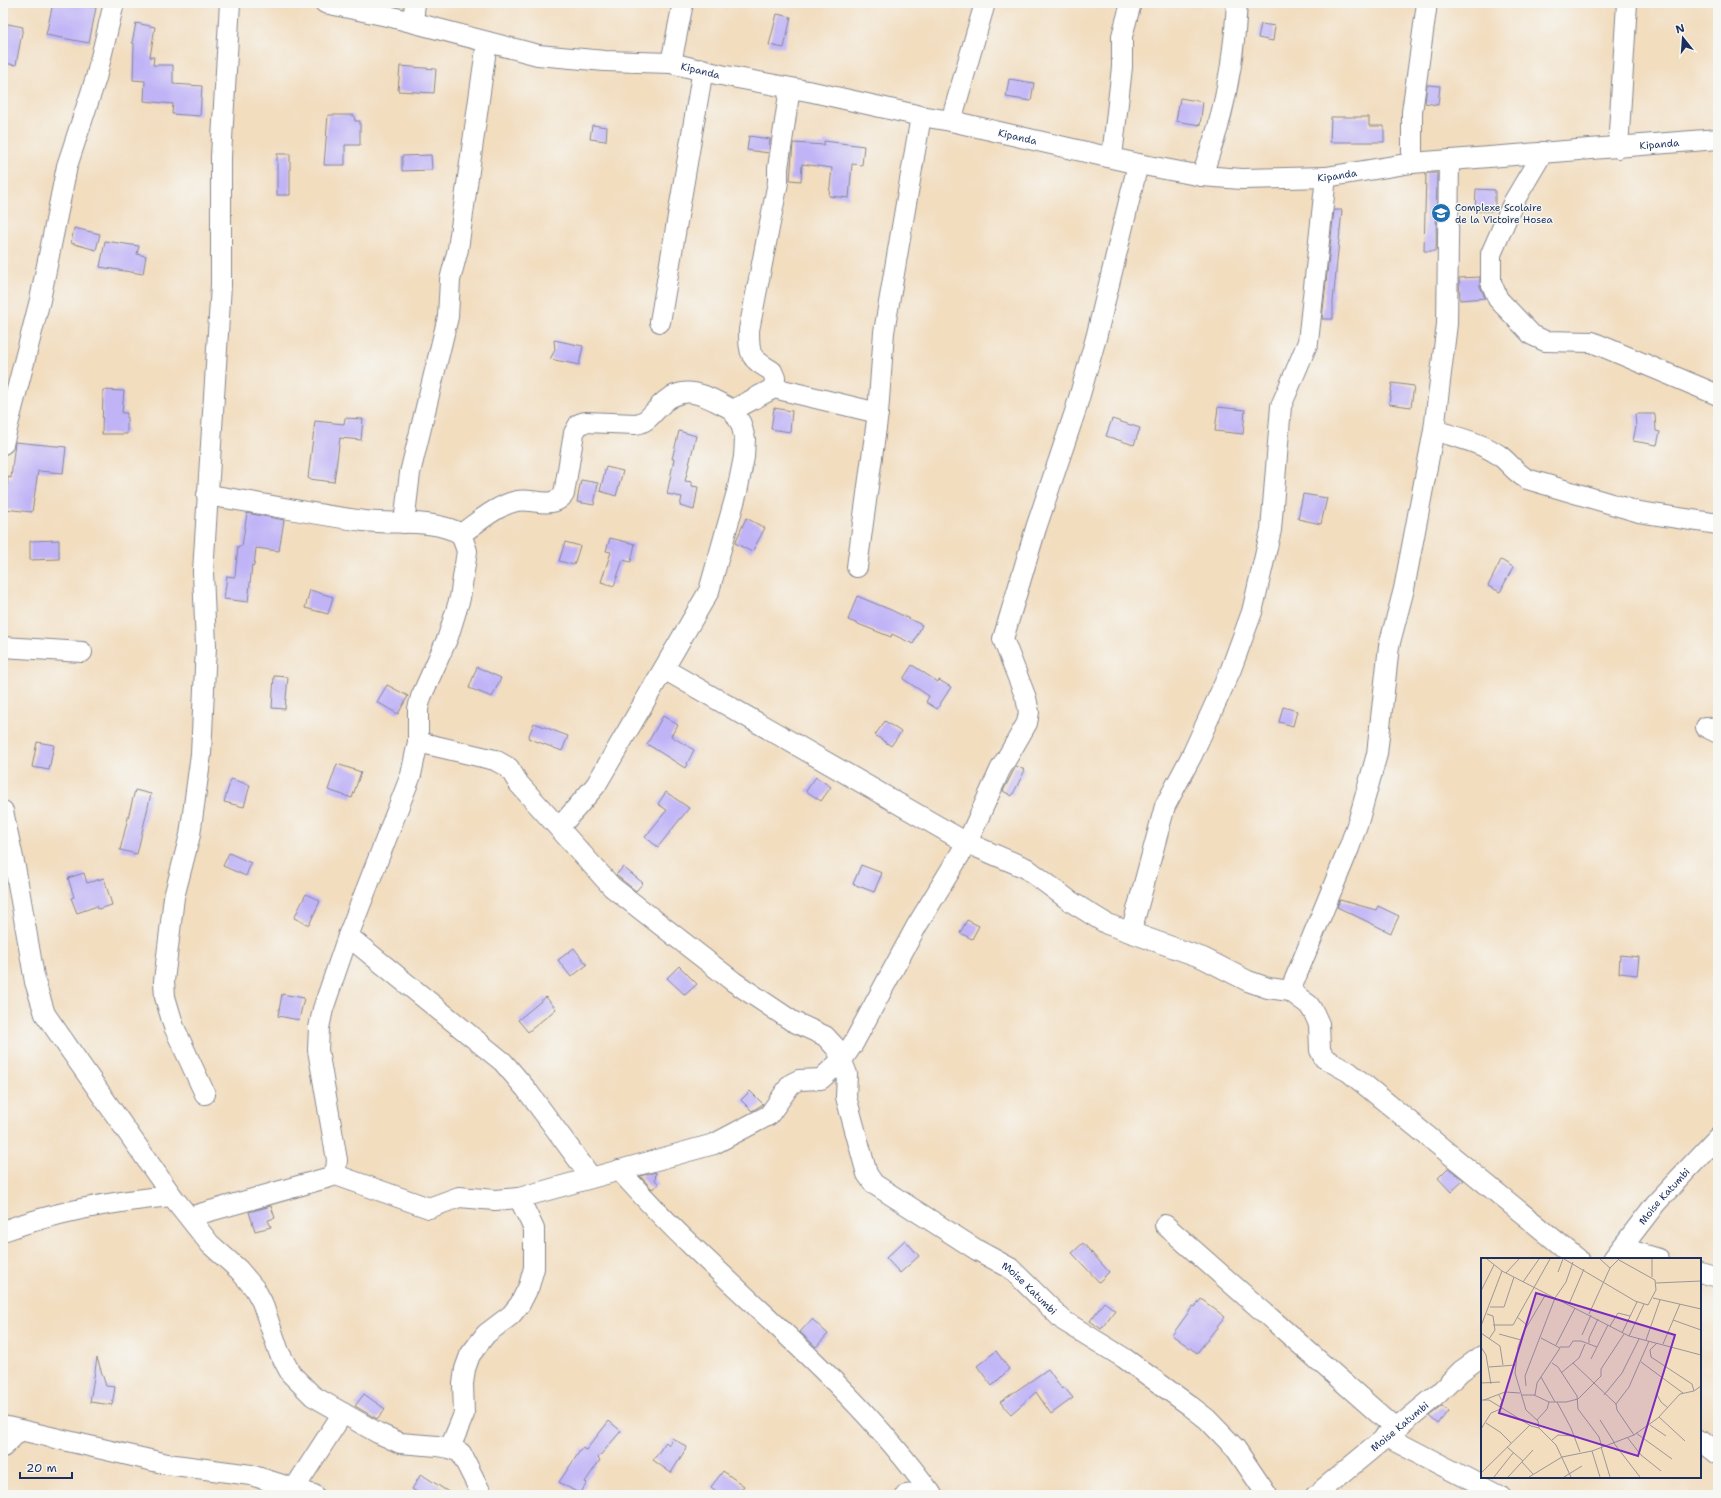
<svg xmlns="http://www.w3.org/2000/svg" width="1721" height="1498" font-family="'Shantell Sans',sans-serif">
  <style>
    .building { fill: #c0b4f7 }
    .lines { fill: none; stroke-linecap: round; stroke-linejoin: round }
    .street-casing { stroke: #86868e; stroke-width: 22 }
    .street { stroke: #fff; stroke-width: 20 }
    .labels { text-anchor: middle; dominant-baseline: central; stroke-width: 3; stroke-linejoin: round; paint-order: stroke }
    .street-label { font-size: 10px; fill: #1b2f5e; stroke: #f6f6f2 }
    .poi-label { font-size: 10px; fill: #1b2f5e; stroke: #f6f6f2; text-anchor: start }
    .inset-road { fill: none; stroke: #9c9798; stroke-width: 1 }
    .view { fill: #7b2cbf; fill-opacity: 0.15; stroke: #7b2cbf; stroke-width: 2 }
    .inset-edge { fill: none; stroke: #1b2f5e; stroke-width: 2 }
  </style>
  <rect width="100%" height="100%" fill="#f6f6f2"/>
  <filter id="ink" filterUnits="userSpaceOnUse"><feTurbulence type="fractalNoise" baseFrequency=".025" numOctaves="2"/><feDisplacementMap in="SourceGraphic" scale="8" xChannelSelector="R" yChannelSelector="G"/><feConvolveMatrix kernelMatrix="1 2 1 2 8 2 1 2 1" color-interpolation-filters="sRGB"/></filter>
  <filter id="wash" filterUnits="userSpaceOnUse"><feTurbulence type="fractalNoise" baseFrequency=".012" numOctaves="4" result="noise"/><feDisplacementMap in="SourceGraphic" scale="16" xChannelSelector="R" yChannelSelector="G"/><feGaussianBlur stdDeviation="0.9" result="paint"/><feColorMatrix in="noise" values="0 0 0 0 0 0 0 0 0 0 0 0 0 0 0 0 0 1.4 0 .05"/><feComposite in="paint" operator="in"/></filter>
  <g filter="url(#wash)">
    <rect width="100%" height="100%" fill="#f2ddbf"/>
    <g id="blocks">
      <!-- building -->
      <path class="building" d="M53 3H74L96 8 89 43 46 35Z
        M777 14 791 17 784 48 769 45Z
        M3 23 23 27 16 65 3 63Z
        M136 23 155 27 150 57H154L153 65H173V84L202 86 200 116 172 114 173 104 144 101 145 81 133 80 134 43H132Z
        M1261 24 1275 26 1273 41 1258 38Z
        M400 66 436 69 434 93 398 91Z
        M1009 79 1034 83 1031 101 1006 97Z
        M1427 85 1440 86 1438 105 1425 103Z
        M1180 98 1203 102 1200 125 1176 121Z
        M328 115H354L355 121H360V145H345V165H324Z
        M1331 117H1369V126H1384V142H1330Z
        M592 125 607 127 606 141 590 139Z
        M749 136 770 139 769 153 747 150Z
        M824 141 864 146 862 165 852 164 849 198 829 196 832 168 802 164 801 181 790 180 793 143 824 145Z
        M277 154H290V195H277Z
        M431 155 432 170 402 171V156Z
        M1426 173H1437L1436 251H1424Z
        M1476 189 1495 190V211H1475Z
        M1334 210H1342L1333 302V319H1322Z
        M74 228 100 234 96 250 71 243Z
        M105 241 139 246 137 254 146 256 143 274 100 267Z
        M1480 277V286L1485 298 1460 300 1459 278Z
        M554 340 583 346 579 365 550 359 555 350Z
        M1392 383 1414 386 1411 407 1389 404Z
        M103 390 124 391 122 413H127V434H102Z
        M1218 407 1245 410 1243 434 1215 431Z
        M774 408 792 411 790 432 771 429Z
        M1635 414H1655L1656 431 1660 432 1657 445 1633 441 1636 427Z
        M345 418 363 419 361 440 340 438 334 482 309 479 308 478 315 421 344 424Z
        M1112 419 1140 428 1134 445 1106 436Z
        M679 431 696 436 685 481 692 482V486L698 487 694 510 680 506 682 497 667 494 674 459H672Z
        M15 442 66 447 63 473 38 471 32 512 4 509 8 477 11 478Z
        M606 467 623 471 616 496 600 491Z
        M581 480 598 483 594 505 577 502Z
        M1303 494 1327 498 1321 524 1298 519Z
        M247 513 284 520 279 551 256 548 254 566 252 565 248 602 224 599 227 576 235 577 238 546H242Z
        M746 518 765 528 752 552 735 543Z
        M610 538 635 544 631 562 623 560 614 586 601 582 611 552 606 551Z
        M59 540V559L30 560V541Z
        M565 542 580 546 574 565 559 561Z
        M1501 560 1513 567 1500 592 1488 586Z
        M310 590 333 597 328 614 305 608Z
        M857 596 891 610 922 625 913 644 892 634 891 637 848 620Z
        M912 665 938 682 939 680 951 687 937 709 926 702 929 696 903 679Z
        M477 667 501 678 492 697 469 688Z
        M274 676 288 677 285 709 272 708Z
        M387 685 408 696 398 714 377 702Z
        M1283 707 1297 711 1293 726 1279 722Z
        M663 716 678 725 671 736 694 750 685 768 647 744Z
        M885 721 901 732 891 746 875 735Z
        M534 723 568 736 562 751 528 738Z
        M37 742 54 745 49 770 32 767Z
        M337 764 361 772 352 798 328 790Z
        M1016 766 1025 770 1012 796 1003 791Z
        M816 777 831 787 821 801 806 791Z
        M231 779 250 785 244 807 224 802Z
        M135 790 151 794 137 854 120 850Z
        M666 792 689 808 658 847 645 837 667 810 658 804Z
        M229 853 251 863 246 876 223 866Z
        M861 865 882 873 874 892 853 884Z
        M623 867 643 883 636 891 616 875Z
        M84 873 87 883 104 878 112 905 98 909 97 906 77 913 71 898 74 897 68 878Z
        M306 894 320 901 309 925 294 918Z
        M1340 900 1376 910 1378 906 1399 916 1391 933 1337 907Z
        M967 920 979 926 972 939 960 933Z
        M574 948 587 965 571 977 558 960Z
        M1620 955 1639 957 1637 975 1619 973Z
        M679 966 697 984 685 995 667 978Z
        M282 994 304 998 299 1020 278 1016Z
        M546 997 556 1009 528 1032 518 1020Z
        M750 1091 763 1104 752 1111 741 1100Z
        M1448 1168 1464 1180 1451 1192 1438 1178Z
        M656 1172 655 1180 659 1184 652 1189 640 1176Z
        M271 1206 275 1218 268 1220 271 1227 255 1231 249 1212Z
        M905 1240 919 1256 900 1273 886 1258Z
        M1083 1243 1109 1272 1099 1282 1072 1253Z
        M1201 1299 1225 1317 1197 1353 1172 1335 1193 1306 1195 1307Z
        M1104 1302 1115 1310 1101 1329 1090 1321Z
        M812 1319 828 1334 816 1347 800 1332Z
        M996 1351 1009 1369 992 1386 977 1366Z
        M97 1358 106 1386 115 1387 112 1405 90 1402Z
        M1048 1369 1062 1389 1064 1387 1073 1398 1051 1414 1036 1392 1011 1414 1000 1402Z
        M364 1394 385 1409 377 1419 355 1406Z
        M1442 1406 1448 1411 1438 1424 1429 1416Z
        M609 1421 621 1431 598 1458 600 1460 585 1482 587 1483 580 1494 559 1482 582 1448 586 1450Z
        M672 1438 687 1447 671 1473 653 1460 666 1442 669 1445Z
        M723 1471 744 1486 737 1495H721L711 1487Z
        M421 1474 453 1495H422L412 1489Z"/>
    </g>
  </g>
  <g filter="url(#ink)">
    <use href="#blocks" fill-opacity="0" stroke="#86868e" stroke-width="1"/>
    <g class="lines">
      <defs>
        <g id="street">
          <path id="s1" d="M325 3 392 17 538 55 605 61 671 63 721 75 813 92 921 116 951 121 1138 164 1202 176 1242 179 1326 177 1412 163 1718 139"/>
          <path d="M413 22 415 3"/>
          <path d="M671 63 683 3"/>
          <path d="M951 121 985 3"/>
          <path d="M1618 148 1627 3"/>
          <path d="M1543 152 1514 201 1491 254V282L1498 299 1532 335 1545 341 1592 342 1718 395"/>
          <path d="M1112 157 1122 67V36L1131 3"/>
          <path d="M1412 163V112L1427 3"/>
          <path d="M1202 176C1207 160 1213 143 1218 127 1229 86 1235 45 1237 3"/>
          <path d="M660 322 703 69"/>
          <path d="M774 388 775 378 772 371C750 358 749 356 749 330L778 182V168L790 88"/>
          <path d="M1434 430C1455 437 1480 442 1499 455 1510 463 1514 472 1527 479L1639 512 1718 524"/>
          <path d="M3 444 40 300 67 166 96 78 114 3"/>
          <path d="M404 523 410 473 448 317 450 280 458 249 487 42"/>
          <path d="M461 534C477 523 497 505 517 501 533 498 553 510 564 494L574 433 579 424 585 422 636 424C647 422 650 416 658 408 683 380 706 396 733 410L774 388 878 413"/>
          <path d="M857 567 878 413 884 332 921 116"/>
          <path d="M3 647 82 652"/>
          <path d="M664 669 967 843 1026 868 1070 901 1107 924 1203 958 1248 981 1268 988 1290 991 1309 1005 1314 1013 1319 1024 1320 1050 1324 1058 1349 1072 1578 1259"/>
          <path d="M1706 727 1718 733"/>
          <path id="s2" d="M418 742 495 760 509 768 519 784 612 887 734 982 792 1021 825 1036 837 1049 847 1074 846 1097 867 1174 874 1184 977 1250 1010 1268 1064 1321 1124 1358 1189 1405 1207 1419 1236 1449 1267 1495"/>
          <path d="M3 811 16 872 35 982 45 1014 172 1196 210 1244 239 1270 255 1289 262 1302 279 1352 291 1374 313 1396 378 1433 400 1443 437 1446 450 1448 461 1453 482 1495"/>
          <path d="M559 828 596 785 709 591 737 492 744 457 745 439 741 424 733 410"/>
          <path d="M1131 932 1165 806 1192 755 1231 669 1252 612 1271 530 1281 406 1308 342 1326 177"/>
          <path d="M348 936 503 1062 526 1089 591 1177"/>
          <path d="M1290 991 1349 848 1359 819 1377 754 1389 646 1404 589 1434 430 1447 324 1449 160"/>
          <path d="M205 1094 174 1027 165 997 164 981 174 897 190 835 201 754 206 646 203 572 221 285V156L230 3"/>
          <path d="M619 1170C642 1195 665 1221 690 1244 774 1325 864 1400 932 1495"/>
          <path d="M333 1174 429 1208 459 1197 495 1200 519 1198 714 1144 769 1115 791 1084 799 1080 821 1079 842 1060 853 1044 916 927 967 843 1000 770 1027 723 1029 712 1026 698 1003 639 1036 528 1075 412 1096 338 1138 164"/>
          <path d="M189 1217 330 1177 336 1170 337 1160 318 1050 319 1028 323 1009 348 936 411 775 418 742V709L421 697 448 637 460 598 467 551 461 534C433 518 395 525 364 521 312 514 260 503 207 495"/>
          <path d="M1165 1225 1395 1428"/>
          <path d="M3 1231C58 1211 114 1201 172 1196"/>
          <path d="M1623 1248 1659 1259"/>
          <path id="s3" d="M1613 1259 1656 1203 1718 1137"/>
          <path d="M1700 1272 1718 1277"/>
          <path d="M3 1426 167 1464 251 1475 314 1495"/>
          <path d="M1385 1436 1499 1495"/>
          <path d="M1700 1439 1718 1453"/>
          <path d="M3 1447 19 1431"/>
          <path d="M450 1448 464 1414 463 1384 465 1369 470 1355 486 1334 511 1315 520 1304 529 1286 534 1268V1229L519 1198"/>
          <path d="M294 1489 343 1413"/>
          <path d="M906 1495 930 1492"/>
          <path id="s4" d="M1316 1495 1437 1395 1461 1371 1482 1356"/>
        </g>
      </defs>
      <!-- street casing -->
      <use href="#street" class="street-casing"/>
      <!-- street -->
      <use href="#street" class="street"/>
    </g>
  </g>
  <!-- icons -->
  <defs>
    <symbol id="school-disc" viewBox="-11 -11 22 22"><circle r="9.5" fill="#1f6fb2" stroke="#f6f6f2"/><path d="M0-5L7-2L0 1L-7-2ZM-4 1L0 2.5L4 1V4Q0 6-4 4Z" fill="#fff"/></symbol>
  </defs>
  <g fill-rule="evenodd">
    <use href="#school-disc" x="1430" y="202" width="22" height="22"/>
  </g>
  <g class="labels">
    <!-- street labels -->
    <g class="street-label">
      <text stroke="none"><textPath href="#s1" startOffset="383">Kipanda</textPath></text>
      <text stroke="none"><textPath href="#s1" startOffset="707">Kipanda</textPath></text>
      <text stroke="none"><textPath href="#s1" startOffset="1355">Kipanda</textPath></text>
      <text stroke="none"><textPath href="#s1" startOffset="1031">Kipanda</textPath></text>
      <text stroke="none"><textPath href="#s3" startOffset="81">Moise Katumbi</textPath></text>
      <text stroke="none"><textPath href="#s2" startOffset="861">Moise Katumbi</textPath></text>
      <text stroke="none"><textPath href="#s4" startOffset="108">Moise Katumbi</textPath></text>
    </g>
    <!-- poi labels -->
    <g class="poi-label">
      <text x="1455" y="207">Complexe Scolaire<tspan x="1455" dy="12">de la Victoire Hosea</tspan></text>
    </g>
  </g>
  <!-- overview -->
  <g transform="translate(1481 1258)">
    <rect width="220" height="220" fill="#f2ddbf"/>
    <path class="inset-road" d="M6 1 21 13 148 78 220 97M83 1 154 43 167 47 175 32 174 22 138 2M119 1 129 10M77 14 82 1M25 15 38 1M171 19V1M42 24 58 1M175 25 220 23M0 33 13 7M172 40 220 51M88 46 103 11M9 49H23L33 19M6 56 12 58 14 72 8 81M108 56 129 10 138 1M36 59 46 67M192 62 220 72M12 67H32L69 1M0 68 21 13M129 68 137 55 149 58M0 75 19 88 22 107M141 75 156 44M18 76 40 82M101 77 110 57M148 78 163 46M165 82 179 42M108 85V80L117 61M176 85 169 92 170 99 211 126 213 133M182 86 199 46M75 87 94 50M0 89 5 97 10 126M79 89H88L92 83H100L116 89M110 101 127 67M160 104 202 135M71 105 77 109 96 138 97 151 118 179 121 189M92 105 135 146 136 152 153 177M8 109 35 107M80 115 98 100 104 86M60 119 74 144M0 125 19 124M45 128 44 118 74 40 85 24 92 4M175 135 180 144 187 150M18 137 21 143 19 148M41 137H54L56 125 79 90 60 80M53 137 68 144H85L97 141 120 118V111L143 76M123 137 141 115 158 81M0 142H8L50 168 58 170 75 187 90 219M3 142 24 134 39 135M76 144 90 170 99 194M135 146 148 129 168 83M178 159 204 183M56 162 66 151 68 144M119 162 133 184M5 165 19 174 30 185M169 167 185 178M58 170 57 163 45 152 34 115 37 89 42 75 65 36M0 171 10 155 22 150M155 175 191 201M146 179 160 197 180 213M71 182 77 177 93 178M132 184 159 219M26 189 42 203M120 189 129 219M111 193 119 219M41 204 52 216M0 215 49 167M13 219 32 195M27 219 52 192M48 219 81 199 111 193 153 177 177 160 199 136 213 133 220 128M83 219 101 208"/>
    <path class="view" d="M55 35 194 77 157 198 18 155Z"/>
    <rect width="220" height="220" class="inset-edge"/>
  </g>
  <!-- margin -->
  <rect width="1721" height="1498" fill="none" stroke="#f6f6f2" stroke-width="16"/>
  <!-- north arrow -->
  <g transform="translate(1683 38) rotate(343)" stroke="#f6f6f2" stroke-width="3" paint-order="stroke">
  <path d="M0-3L7 15L0 10L-7 15Z" fill="#1b2f5e"/>
  <text y="-6" font-size="11" font-weight="bold" text-anchor="middle" fill="#1b2f5e">N</text>
  </g>
  <!-- scale -->
  <path d="M20 1472v6h52v-6" fill="none" stroke="#1b2f5e" stroke-width="2"/>
  <text x="26" y="1472" font-size="12" fill="#1b2f5e" stroke="#f6f6f2" stroke-width="3" paint-order="stroke">20 m</text>
</svg>
